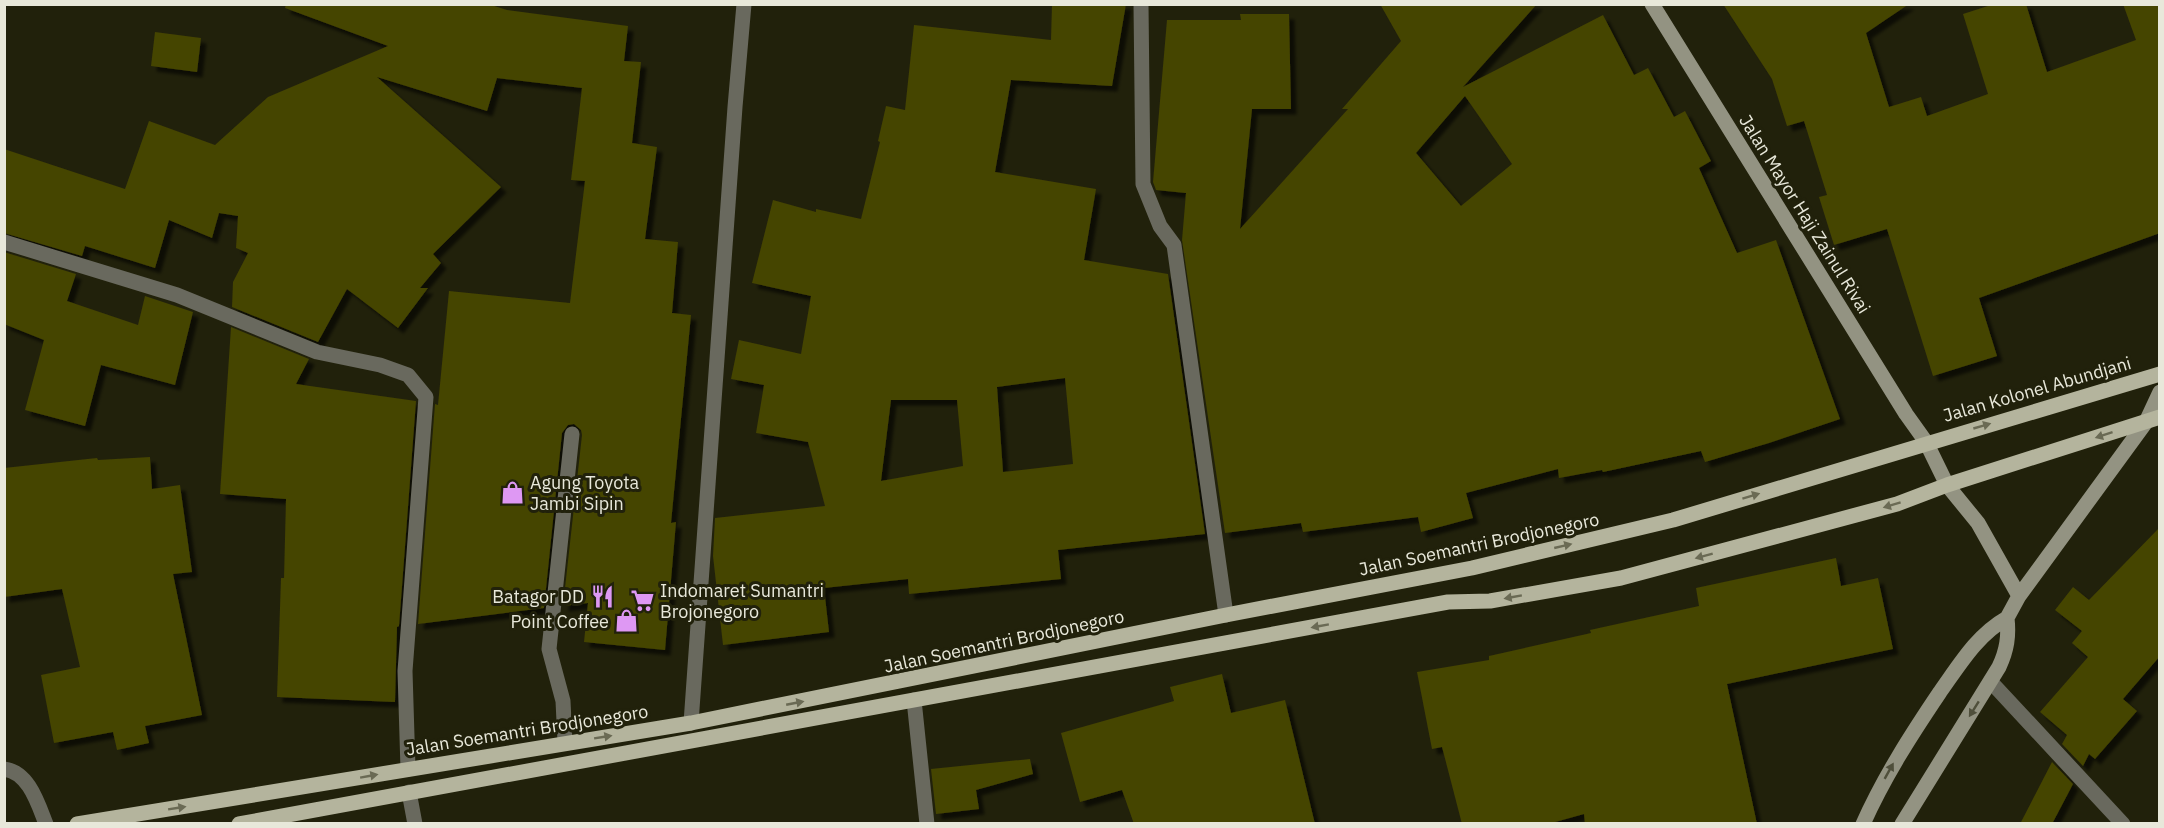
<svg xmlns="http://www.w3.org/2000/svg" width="2164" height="828" font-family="'IBM Plex Sans',sans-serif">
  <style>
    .building { fill: #454405; fill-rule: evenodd; filter: url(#shadow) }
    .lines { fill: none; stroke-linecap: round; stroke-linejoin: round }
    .lane { stroke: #69695e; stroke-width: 15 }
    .street { stroke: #69695e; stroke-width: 15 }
    .secondary { stroke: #939382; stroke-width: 15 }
    .primary { stroke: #b4b49d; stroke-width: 15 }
    .oneway { fill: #6a6a54 }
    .oneway2 { fill: #4f4f3b }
    .labels { text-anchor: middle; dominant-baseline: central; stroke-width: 6; stroke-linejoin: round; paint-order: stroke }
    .street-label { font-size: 18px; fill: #e8e8da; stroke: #21210b }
    .poi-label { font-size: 18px; fill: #e8e8da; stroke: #21210b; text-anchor: start }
  </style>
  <defs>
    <filter id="shadow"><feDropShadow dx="5.5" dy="5.5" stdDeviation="1.5" flood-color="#0009"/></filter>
  </defs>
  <rect width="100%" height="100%" fill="#21210b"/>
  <!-- building -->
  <path class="building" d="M286 4H488L507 10 628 26 624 61 641 62 632 143 657 147 645 239 678 242 672 313 691 315 671 523 676 522 665 650 584 642 588 603 563 606 582 435 581 430 574 424 568 425 562 433 544 608 418 624 435 404 438 405 449 291 570 303 585 181 571 180 582 88 497 78 487 111 377 77 501 187 433 254 441 263 420 288H428L398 328 347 289 318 342 232 307 233 282 248 253 236 248 238 216 219 213 212 238 169 220 155 268 85 246 82 256 4 233V149L125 189 149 121 215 145 268 97 388 46 285 8Z
    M1052 4H1126L1112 86 1011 80 995 172 1096 189 1084 260 1168 274 1205 534 1058 550 1061 579 909 594 908 579 824 588 829 632 723 645 713 556 715 518 825 506 808 442 756 433 764 385 731 379 739 340 801 354 811 296 752 283 773 200 816 212V209L861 219 880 142 878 141 886 106 905 110 914 25 1051 40ZM1065 378 1073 464 1003 472 997 387ZM891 400H957L963 466 881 481Z
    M1380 4H1537L1463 87 1603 15 1634 75 1648 68 1674 117 1685 111 1711 161 1699 168 1737 253 1776 240 1840 419 1769 443 1705 462 1701 451 1603 472 1602 470 1559 478 1558 469 1466 493 1473 518 1421 532 1418 517 1303 532 1301 523 1225 533 1182 240 1186 193 1156 190 1153 182 1167 20H1241L1240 14H1289L1291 109H1252L1240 229 1348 109H1342L1401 41ZM1465 96 1512 164 1461 206 1416 153Z
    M1723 4H1909L1866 33 1889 107 1921 97 1927 116 1988 94 1963 14 1994 4H2026L2047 72 2136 40 2123 4H2160V233L1979 298 1997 356 1933 376 1887 229 1834 245 1819 197 1827 195 1804 121 1787 126 1772 79Z
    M155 32 201 38 197 72 151 66Z
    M4 252 76 274 67 301 138 325 145 296 193 312 175 385 101 365 85 426 25 410 44 340 4 324Z
    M231 327 309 359 296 384 416 401 399 626 397 627 395 702 277 697 281 578H284L286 499 220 494Z
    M150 457 152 489 180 485 192 572 173 574 202 715 145 726 149 743 117 750 113 732 54 743 41 675 80 667 62 589 4 597V468L97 458 98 460Z
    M2160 527V656L2123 699 2137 711 2095 759 2089 754 2083 766 2062 744 2067 735 2040 712 2088 657 2072 643 2082 631 2055 610 2073 587 2089 600Z
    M1836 558 1841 586 1878 578 1893 649 1727 684 1757 824H1585L1584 814 1548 824H1462L1442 747 1432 749 1417 672 1489 660V656L1591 633 1590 630 1699 606 1696 588Z
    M1222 674 1231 713 1285 700 1315 824H1134L1122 790 1080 802 1061 733 1174 701 1170 687Z
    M1030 759 1033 774 976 790 979 809 936 814 931 769Z
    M2052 762 2073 784 2052 824H2020Z"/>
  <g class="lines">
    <!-- lane -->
    <path class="lane" d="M565 742 563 701 549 649 572 434
      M4 769C29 772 38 804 46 824"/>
    <!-- street -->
    <path class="street" d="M1141 4 1143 184 1160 226 1174 245 1226 615
      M4 242 177 295 317 352 380 365 408 375 426 397 405 671 408 769
      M1991 682 2123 824
      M914 700 927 824
      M691 723 735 107 744 4
      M409 792 415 824"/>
    <!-- secondary -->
    <path class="secondary" d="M1652 4 1906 414 1926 442 1947 485 1978 523 2019 596
      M2007 618 2019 596 2146 422 2160 392
      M1863 824C1884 777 1911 735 1940 692 1960 664 1977 635 2007 618
      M1902 824 1999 667C2007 650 2009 636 2007 618"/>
    <!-- primary -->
    <path class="primary" d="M77 824 691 723 1226 615 1472 568 1673 520 2160 374
      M239 824 1448 602 1490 601 1621 578 1897 504 1947 485 2160 417"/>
  </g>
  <!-- one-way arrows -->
  <defs><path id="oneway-solid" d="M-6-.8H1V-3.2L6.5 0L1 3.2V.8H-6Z" transform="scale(1.5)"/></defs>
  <g class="oneway">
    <use href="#oneway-solid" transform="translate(1982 426) rotate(-16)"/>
    <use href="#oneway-solid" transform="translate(2104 435) rotate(162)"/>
    <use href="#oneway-solid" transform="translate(1751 496) rotate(-17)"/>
    <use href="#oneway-solid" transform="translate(1892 505) rotate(163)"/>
    <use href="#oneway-solid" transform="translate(1563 546) rotate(-13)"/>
    <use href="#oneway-solid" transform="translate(1704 556) rotate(165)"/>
    <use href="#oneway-solid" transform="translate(1513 597) rotate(170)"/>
    <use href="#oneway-solid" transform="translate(1320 626) rotate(170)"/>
    <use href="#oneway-solid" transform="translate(795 703) rotate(-11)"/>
    <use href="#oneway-solid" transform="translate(603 737) rotate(-9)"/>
    <use href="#oneway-solid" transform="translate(369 776) rotate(-10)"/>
    <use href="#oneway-solid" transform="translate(177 808) rotate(-9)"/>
  </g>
  <g class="oneway2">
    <use href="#oneway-solid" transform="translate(1974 709) rotate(122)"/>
    <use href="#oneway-solid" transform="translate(1889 771) rotate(-61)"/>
  </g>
  <!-- icons -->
  <defs>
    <symbol id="shop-bare" viewBox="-9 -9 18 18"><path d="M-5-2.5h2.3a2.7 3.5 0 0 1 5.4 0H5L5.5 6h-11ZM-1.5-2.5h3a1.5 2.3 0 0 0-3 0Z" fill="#de98f3" stroke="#21210b" stroke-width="2.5" paint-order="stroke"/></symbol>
    <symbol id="restaurant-bare" viewBox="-9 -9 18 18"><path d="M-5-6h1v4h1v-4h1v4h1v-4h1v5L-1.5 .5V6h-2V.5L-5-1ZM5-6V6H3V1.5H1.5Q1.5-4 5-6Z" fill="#de98f3" stroke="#21210b" stroke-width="2.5" paint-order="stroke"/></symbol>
    <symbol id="supermarket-bare" viewBox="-9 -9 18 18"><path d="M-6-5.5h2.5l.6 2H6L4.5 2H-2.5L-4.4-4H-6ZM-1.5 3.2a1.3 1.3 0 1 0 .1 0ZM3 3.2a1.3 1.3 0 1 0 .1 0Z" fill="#de98f3" stroke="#21210b" stroke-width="2.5" paint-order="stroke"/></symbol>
  </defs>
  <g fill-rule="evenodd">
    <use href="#shop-bare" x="496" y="476" width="33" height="33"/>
    <use href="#restaurant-bare" x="586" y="580" width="33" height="33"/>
    <use href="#supermarket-bare" x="626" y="584" width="33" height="33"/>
    <use href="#shop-bare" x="610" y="604" width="33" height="33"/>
  </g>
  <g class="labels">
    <!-- street labels -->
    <g class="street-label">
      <text transform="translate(1805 214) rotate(58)">Jalan Mayor Haji Zainul Rivai</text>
      <text transform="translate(2037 389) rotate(-16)">Jalan Kolonel Abundjani</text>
      <text transform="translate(1479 544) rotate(-12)">Jalan Soemantri Brodjonegoro</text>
      <text transform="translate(1004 641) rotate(-12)">Jalan Soemantri Brodjonegoro</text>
      <text transform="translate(527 730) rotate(-9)">Jalan Soemantri Brodjonegoro</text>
    </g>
    <!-- poi labels -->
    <g class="poi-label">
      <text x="530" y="482">Agung Toyota<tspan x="530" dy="21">Jambi Sipin</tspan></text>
      <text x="660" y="590">Indomaret Sumantri<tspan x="660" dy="21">Brojonegoro</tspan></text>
      <text x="584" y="596" text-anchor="end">Batagor DD</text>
      <text x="609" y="621" text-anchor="end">Point Coffee</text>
    </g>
  </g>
  <!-- border -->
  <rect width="2164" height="828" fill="none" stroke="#e8e8da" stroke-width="12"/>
</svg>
